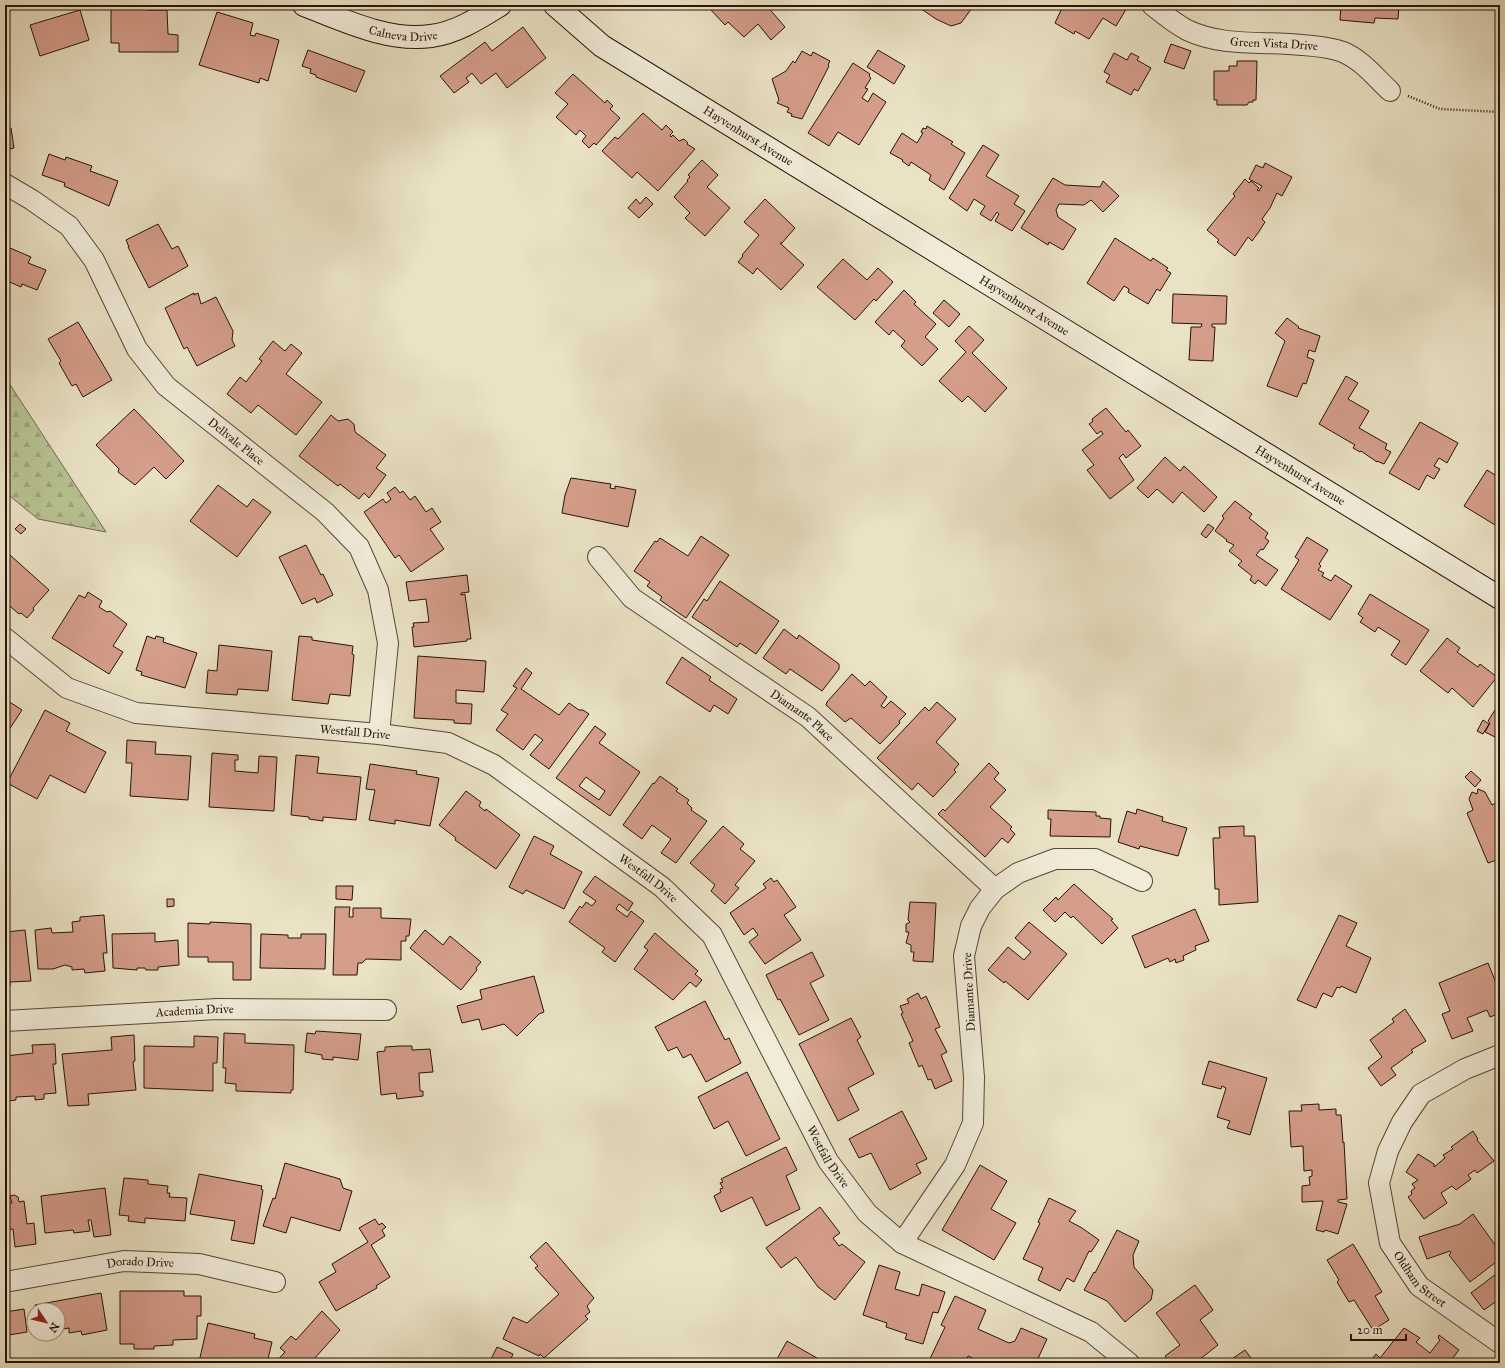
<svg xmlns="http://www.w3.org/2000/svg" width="1505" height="1368" font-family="'IM FELL Great Primer',serif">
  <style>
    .forest { fill: url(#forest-firs); stroke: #706a4e }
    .building { fill: #d59e8b; stroke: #281209; fill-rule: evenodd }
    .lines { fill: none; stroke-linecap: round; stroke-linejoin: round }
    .minor-casing { stroke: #584638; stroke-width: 22 }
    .secondary-casing { stroke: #281209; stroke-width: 24 }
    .path { stroke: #281209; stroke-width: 2.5; stroke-dasharray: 1 2; stroke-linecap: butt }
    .minor { stroke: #f1ecd9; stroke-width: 20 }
    .secondary { stroke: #f1ecd9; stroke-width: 22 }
    .labels { text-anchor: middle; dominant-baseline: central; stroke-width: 3; stroke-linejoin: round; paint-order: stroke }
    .street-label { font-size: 12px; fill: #281209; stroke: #f1ecd9 }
  </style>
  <defs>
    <pattern id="forest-firs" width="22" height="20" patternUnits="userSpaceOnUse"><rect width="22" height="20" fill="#b8c393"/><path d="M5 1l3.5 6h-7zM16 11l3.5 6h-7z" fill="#9ea67d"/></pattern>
  </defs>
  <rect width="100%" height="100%" fill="#eae2c5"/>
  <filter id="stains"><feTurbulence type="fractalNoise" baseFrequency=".005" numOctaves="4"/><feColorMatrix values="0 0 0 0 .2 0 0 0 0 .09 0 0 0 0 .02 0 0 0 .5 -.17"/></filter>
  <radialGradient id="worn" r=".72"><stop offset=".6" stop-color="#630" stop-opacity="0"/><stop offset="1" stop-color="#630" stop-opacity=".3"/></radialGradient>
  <!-- forest -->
  <path class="forest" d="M5 377 106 532 38 519 5 492Z"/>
  <!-- building -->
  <path class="building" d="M111 5H147V10H167L168 34 178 35V52H119V43H111Z
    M714 5H766L785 27 771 40 758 24 744 37 728 22 725 25 710 9Z
    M911 5H968L972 8 961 23 951 26 936 19 917 6 916 8Z
    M1061 5H1096L1103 9 1105 5 1128 6 1116 26 1103 18 1089 39 1075 31 1074 34 1055 23 1063 6Z
    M1341 5H1399L1398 19 1375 18 1374 23 1340 20Z
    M80 10 89 40 40 56 30 25Z
    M217 12 253 23 250 35 255 36 256 33 279 40 268 81 260 78 259 83 199 65Z
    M523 27 546 58 507 88 496 73 481 84 472 73 466 78 469 82 454 93 440 76 485 42 492 51Z
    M1171 44 1191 51 1184 69 1164 62Z
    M308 50 365 71 356 92 316 77V75L310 73 311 69 302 66Z
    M878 50 905 66 894 84 867 67Z
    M802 51 811 56 813 52 830 61 828 65 829 66 802 119 791 116 792 114 787 112 789 108 777 103 779 100 772 79 786 71 793 61 795 63Z
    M1114 53 1127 60 1131 53 1139 57 1137 60 1151 68 1138 91 1134 89 1131 95 1106 82 1110 75 1104 72Z
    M1237 61H1257L1256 100H1253V102H1249L1247 105H1217V100H1214V71H1229V66H1237Z
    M853 63 870 74 869 76 871 78 865 88 868 89 862 98 868 102 873 93 886 102 859 145 838 132 829 146 808 133Z
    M573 74 605 103 607 100 613 106 610 109 620 118 596 145 594 143 589 148 582 141 586 136 580 130 576 135 556 117 568 104 555 93Z
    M643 113 662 130 666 125 673 132 670 135 671 137 673 135 679 141 684 139 688 143 687 144 695 149 658 191 637 172 632 178 602 151 615 137 618 139Z
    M927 126 953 142 951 144 965 153 944 190 929 180 931 175 911 162 909 166 902 161 903 160 890 153 902 133 917 143 923 133 921 132 923 128 926 129Z
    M11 128 14 148 5 150V129Z
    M983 145 999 155 986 176 1019 196 1014 204 1025 211 1012 231 995 221 999 214 997 212 991 221 980 214 985 206 974 199 967 211 949 198Z
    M49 154 65 160 66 157 92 166 90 171 118 181 109 206 64 186 65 183 42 175Z
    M702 160 718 175 707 187 730 208 705 236 685 218 690 213 674 197 688 181 687 180 690 177 688 175Z
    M1265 163 1292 177 1282 196 1277 193 1270 208 1262 219 1265 222 1258 233 1252 241 1248 237 1235 256 1217 242 1219 240 1207 230 1235 196 1233 194 1245 179 1249 183 1251 181 1259 188 1257 190 1259 191 1262 186 1249 179 1256 165 1263 168Z
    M1053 178 1065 185 1100 187 1103 181 1119 196 1103 212 1091 200 1084 205 1059 204 1056 210 1058 217 1076 229 1063 250 1049 242 1048 245 1021 228Z
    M646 197 653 204 639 218 628 208 636 199 640 204Z
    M765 199 795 228 782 243H780L804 265 781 290 757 268 753 274 738 262 743 256 742 255 759 235 744 222Z
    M158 224 172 249 178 246 188 266 149 288 128 247H129L126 240Z
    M1115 238 1151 261 1153 258 1168 268 1166 270 1171 273 1160 291 1157 289 1148 304 1128 292 1129 289 1124 286 1114 301 1087 283Z
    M5 248 9 250 10 248 31 257 28 263 46 270 37 290 22 284 21 287 5 280Z
    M843 259 867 280 878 268 893 282 876 301 874 299 855 320 817 287Z
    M904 290 916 302 914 304 936 324 925 337 938 349 922 366 901 346 905 341 893 330 889 335 875 322Z
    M194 293V295L198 293 201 304 216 297 233 331 232 340 235 346 197 366 187 347 184 349 183 347 165 308Z
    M1173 294 1227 296 1226 324H1212V327H1215L1213 361 1189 360 1191 327H1201L1202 324 1172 323Z
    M944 300 960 314 949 327 933 313Z
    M1287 318 1299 327 1298 328 1320 336 1315 352 1309 350 1307 357 1314 360 1306 384 1303 383 1297 397 1267 386 1285 341 1275 333Z
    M78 322 112 380 83 397 76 384 72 386 59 363 61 361 48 339Z
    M969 326 984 340 972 353 1007 388 985 412 968 396 962 402 939 381 966 352 955 341Z
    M273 341 285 351 291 344 302 353 286 374 322 402 296 435 258 405 251 413 227 394 240 377 246 382 262 361 259 359Z
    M1346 376 1358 383 1348 399 1369 411 1359 428 1387 444 1385 449 1391 452 1384 464 1377 461V462L1361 451 1360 452 1353 448 1355 445 1319 424Z
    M1106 408 1126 432 1128 430 1141 446 1126 458 1123 454 1119 458 1134 480 1110 499 1087 470 1094 465 1082 450 1103 434 1101 431 1097 434 1089 424 1093 421 1092 419Z
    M134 409 184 461 166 479 154 467 135 485 118 472 119 469 96 445Z
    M331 415 338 421 348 419 354 424 355 432 386 455 376 468 386 475 369 498 364 493 359 499 340 484 338 486 299 456Z
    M1420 422 1458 443 1447 463 1439 458 1434 466 1440 469 1434 479 1427 475 1419 490 1389 473Z
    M1165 457 1180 471 1184 466 1217 497 1204 512 1182 492 1173 503 1157 489 1148 498 1137 488Z
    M1487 470 1500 478V528L1464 506Z
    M571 478 611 484 610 488 615 489V486L636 490 628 527 562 513 565 495Z
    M218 485 247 507 253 499 271 512 237 557 190 521Z
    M395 487 400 493 403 491 410 500 415 496 426 512 432 508 441 522 430 529 444 549 411 572 399 555 395 558 364 512 383 499 386 503 391 499 387 493Z
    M1235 501 1252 514 1249 518 1268 533 1265 538 1269 541 1263 550 1261 549 1256 555 1278 570 1266 586 1258 580 1255 584 1250 580 1252 576 1238 565 1242 561 1229 551 1234 545 1226 541 1227 540 1215 531 1224 518 1222 516Z
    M20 524 26 529 21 534 15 529Z
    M1208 524 1214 528 1206 538 1201 534Z
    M701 536 729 555 686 618 660 600 662 597 647 586 650 582 634 571 655 541 657 542 660 538 688 556Z
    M1307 537 1328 550 1319 564 1321 566 1318 570 1324 573 1322 576 1331 581 1335 575 1352 586 1330 620 1281 589 1299 560 1295 557Z
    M306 545 321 575 323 574 333 595 317 603 315 598 302 604 279 557Z
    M10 555 49 590 33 608 34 610 27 618 21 613 19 614 5 602V560Z
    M467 575 469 592 461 593V595L465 594 471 639H467V641L414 647 412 627H414L413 623 429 622 426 599 409 601 406 582Z
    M720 581 779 621 756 654 740 643 737 647 692 617 704 599 707 601Z
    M88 592 102 601 99 607 107 612 110 611 127 624 113 646 123 652 109 674 52 638 79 595 85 598Z
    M1370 594 1429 630 1406 665 1391 655 1400 641 1378 627 1375 632 1360 622 1363 618 1358 614Z
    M784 629 797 639 799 635 839 664V669L822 691 790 669 786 674 763 658Z
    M147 636 155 639 156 636 164 638 163 642 197 653 185 688 141 675 142 672 136 670Z
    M299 636 312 637V640L353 646 352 654 354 655 350 696 330 694 328 704 292 700Z
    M1447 638 1460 648 1457 652 1478 667 1480 664 1497 677 1473 707 1452 688 1448 693 1420 671Z
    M219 645 272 651 268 691 238 689 237 695 206 693 208 670 217 671Z
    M418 656 486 661 484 692 456 690V703L472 704 471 724 454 723V720L414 718Z
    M682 657 711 677 709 680 737 699 728 714 714 705 710 712 666 683Z
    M526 668 532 673 521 689 559 715 569 703 579 710H583L589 714 549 769 530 755 543 740 535 734 523 750 496 730 508 714 501 710 517 688 513 686Z
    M852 674 865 686 870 681 887 697 881 706 884 708 891 701 906 714 899 721 900 723 880 744 851 718 845 722 826 705 827 702Z
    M5 699 22 710 5 736Z
    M937 702 956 719 936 742 959 764 954 770 956 772 933 797 918 783 912 790 877 758 925 707 929 711Z
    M1500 702V729L1495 737 1485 732 1490 723 1488 721Z
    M45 710 70 723 66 731 106 752 85 793 50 775 37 799 7 783Z
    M1483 720 1489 724 1483 734 1477 731Z
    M595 726 606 734 599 743 640 772 610 816 556 778ZM586 777 605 791 599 800 579 786Z
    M127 740 156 742 155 754 191 756 188 800 130 796 132 763H126Z
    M212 753 238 755V760H235V771L258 773 259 756 277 757 274 811 209 807Z
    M296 755 319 757 317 773 361 777 356 820 323 817V821L309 819V817L291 815Z
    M989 763 999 773 994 779 1006 790 990 807 1012 827 1010 829 1015 834 1008 843 1002 838 985 857 938 814 943 809 945 811Z
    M370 764 417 771 416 774 439 778 430 826 395 820V824L369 820 375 790 366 789Z
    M1471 771 1481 780 1475 787 1465 777Z
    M660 776 678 789 676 791 689 800 687 803 692 808 691 810 707 821 676 863 661 853 671 839 652 825 642 839 623 825 653 783 654 784Z
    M1478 789 1485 792 1492 805 1500 801V859L1488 863 1467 813 1473 810 1469 799 1472 792 1477 794Z
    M466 791 481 802 479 806 485 811 486 809 520 835 496 869 455 840 456 838 439 825Z
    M1137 809 1163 817 1162 821 1187 828 1178 856 1140 846 1139 849 1118 842 1127 811 1136 814Z
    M1048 810 1096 812V816H1100V818L1111 819 1110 837 1050 836 1051 819H1048Z
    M723 826 744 844 740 849 755 861 735 885 739 888 725 904 711 891 715 885 690 863Z
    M1244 826V836H1255L1258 902 1219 905V889H1215L1213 838H1220L1219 827Z
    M534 836 554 846 550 854 582 872 564 909 526 890 523 894 509 887Z
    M595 876 633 903 628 911 619 904 616 909 627 917 631 911 644 921 615 962 602 952 605 948 569 922 580 906 582 908 586 902 592 906 596 901 583 892Z
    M771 878 774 882 777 880 796 907 784 915 801 940 765 964 749 942 758 935 753 928 744 935 730 913 766 888 763 884Z
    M1074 884 1113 919 1111 920 1118 928 1102 944 1073 916 1071 918 1065 912 1055 922 1043 910 1056 897 1058 900Z
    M336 886H353L352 900 336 899Z
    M167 899H174V906L167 907Z
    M910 902 936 903 933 962 913 961 914 952H911V945L906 943 909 932H906V924L910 922 908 920Z
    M335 907H350L349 917H353V908H381V918L411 919 409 936H406V941H401V960L366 959 362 963H358L357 975H333Z
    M1195 909 1209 941 1195 946 1196 950 1183 956 1184 960 1176 963 1175 959 1170 962 1168 958 1145 968 1132 936Z
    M104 915 107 953H103L105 971 85 973 84 969 72 970V967L65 965 53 969H38L35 930 51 928 52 933 73 932 72 922 80 921V917Z
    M1339 915 1357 923 1346 946 1371 958 1356 993 1341 986 1340 988 1337 987 1332 997 1323 993 1316 1008 1297 1000Z
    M210 922 251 924V980H233V962H208V957H188V923L210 924Z
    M1029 922 1067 954 1028 1000 1005 981 1004 983 988 970 1008 947 1024 960 1031 952 1015 938Z
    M25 930 31 981 10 982V986L5 987V932Z
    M425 930 443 945 450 936 481 962 476 968 477 970 461 990 410 948Z
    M155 933V942L178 940 179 965 158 967V970H146L145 968H137V970L113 968 112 934Z
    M655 933 698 971 695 974 702 980 696 987 690 982 673 1000 634 969 648 950 644 947Z
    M261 934 288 935V938H301V934H326L325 969 260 968Z
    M812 952 824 976 810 983 829 1020 799 1035 780 999 778 1000 766 975Z
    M1488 963 1500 993V1013L1490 1017 1487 1010 1467 1018 1473 1031 1452 1039 1442 1014 1450 1011 1439 983Z
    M534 976 544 1012 539 1014 517 1036 504 1024 482 1030 479 1019 462 1023 457 1006 482 999 480 990Z
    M918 993 921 999 926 996 940 1027 935 1029 947 1052 941 1055 952 1081 935 1089 931 1079 928 1080 922 1065 919 1067 909 1043 913 1041 901 1014 903 1013 900 1006 909 1003 907 999Z
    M705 1001 725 1040 729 1038 741 1063 706 1082 691 1054 683 1058 677 1047 668 1051 655 1027Z
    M1405 1009 1426 1041 1411 1050 1413 1052 1391 1068 1396 1075 1381 1086 1368 1068 1382 1057 1370 1040 1394 1022 1392 1019Z
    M851 1018 861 1037 857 1040 874 1074 848 1088 859 1110 838 1121 799 1044Z
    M316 1031 361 1034 358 1060 333 1057V1060L322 1059V1055L305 1052 307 1033 315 1034Z
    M224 1033 245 1034V1043L294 1045 293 1090H291V1093L236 1091V1084L225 1083 226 1068H223Z
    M134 1035 135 1061 133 1062 136 1090 88 1094 89 1105 68 1106 62 1054 112 1050 111 1037Z
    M194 1036 218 1037 217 1063H213V1091L144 1088V1046L194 1047Z
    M55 1044 56 1064H53L56 1093 44 1094V1099L35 1100V1096L16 1097V1100L8 1101V1106H5V1056L33 1053 32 1045Z
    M400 1046H412V1050L430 1049 433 1072 419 1073 420 1091H423V1096L397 1099 396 1093 381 1095 377 1052 385 1051V1047Z
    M1209 1061 1267 1078 1250 1135 1227 1128 1230 1121 1217 1117 1226 1088 1222 1086 1221 1089 1202 1084Z
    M747 1072 780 1139 746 1156 728 1121 714 1129 698 1097Z
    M1319 1104V1110L1336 1109V1115H1341L1343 1143 1344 1142 1347 1199 1338 1200V1202L1347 1204 1338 1234 1325 1230 1324 1232 1316 1230 1323 1201 1302 1202V1186L1310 1185 1309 1177 1312 1176V1170L1304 1171 1303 1146 1291 1147 1289 1111H1302L1301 1105Z
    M902 1111 927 1159 916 1164 921 1173 890 1190 871 1153 859 1158 849 1139Z
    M1473 1131 1478 1139 1477 1140 1494 1161 1477 1173 1475 1170 1468 1175 1471 1179 1456 1190 1452 1186 1441 1193 1447 1203 1424 1219 1408 1197 1412 1194 1411 1191 1415 1188 1412 1184 1418 1180 1406 1172 1418 1154 1434 1164V1167L1445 1158 1443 1155 1453 1149 1451 1147Z
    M786 1147 797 1170 786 1176 800 1209 766 1226 752 1197 721 1212 714 1196 721 1192 720 1189 723 1188 720 1183 723 1182 721 1179Z
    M285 1163 340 1179 343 1188 352 1191 340 1231 291 1217 286 1233 263 1226 273 1198 275 1199Z
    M980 1165 1007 1181 991 1209 1016 1223 994 1260 942 1230Z
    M199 1174 262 1186 261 1189 263 1190 254 1244 231 1240 235 1221 190 1214Z
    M124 1178 148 1180V1184L168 1186 167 1193H170L169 1197 187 1198 185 1221 145 1218V1223L128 1221 129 1216 119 1215Z
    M105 1188 111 1235 94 1237 91 1220H88L90 1231 74 1233 73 1230 45 1233 41 1196Z
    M14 1195 18 1197 19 1202 24 1201 27 1224 34 1223 36 1244 15 1247 13 1229 5 1230V1204L12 1203 10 1196Z
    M1049 1198 1076 1211 1069 1221 1082 1228 1099 1240 1091 1252 1089 1251 1074 1282 1067 1278 1060 1291 1038 1280 1043 1268 1023 1259 1040 1223 1038 1222Z
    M820 1207 840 1233 833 1238 839 1246 842 1244 865 1262 835 1300 818 1287 796 1257 781 1268 766 1248Z
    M1473 1214 1500 1252V1259L1470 1282 1449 1255 1451 1253 1450 1251 1427 1259 1419 1237 1460 1224Z
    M375 1219 379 1225 382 1223 386 1227 382 1230 385 1236 371 1245 390 1277 376 1286 377 1288 336 1311 319 1282 336 1272 332 1264 368 1242 359 1228Z
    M1117 1230 1139 1241 1133 1255 1134 1267 1153 1290 1151 1300 1125 1322 1107 1301 1084 1290 1094 1272 1095 1273Z
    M546 1242 594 1298 587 1306 590 1312 585 1316 588 1319 544 1358 540 1354 539 1356 503 1339 513 1317 527 1323 559 1294 535 1268 538 1266 530 1257Z
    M1353 1244 1382 1292 1375 1296 1389 1320 1373 1330 1354 1300 1349 1302 1337 1282 1339 1280 1327 1260Z
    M879 1265 900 1272 895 1289 919 1296 922 1284 945 1292 938 1313 933 1312 923 1344 905 1339 907 1334 886 1327 887 1323 863 1315Z
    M1500 1271V1303L1498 1300 1484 1310 1471 1293Z
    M1195 1285 1213 1310 1200 1320 1218 1345 1195 1363H1170L1165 1356 1180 1345 1156 1313Z
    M120 1291H184V1296H201V1316H197V1339L173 1340V1345L154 1346V1349H134V1344H120Z
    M101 1293 107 1330 82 1335 81 1331 69 1333V1328L58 1330V1310H36L35 1305Z
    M955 1296 986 1310 978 1329 1009 1343 1015 1341 1021 1328 1047 1339 1036 1363H983L968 1356 966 1363H928L945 1327 941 1325Z
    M24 1309 27 1332 9 1335V1338H5V1312Z
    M322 1311 340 1330 314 1359V1363L276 1362 285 1352 280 1348 291 1336 296 1340Z
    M208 1323 255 1334 254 1338 272 1342 267 1363 249 1360V1363L239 1361 236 1363 218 1359 217 1363 199 1362Z
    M1404 1328 1420 1338 1416 1342 1430 1353 1440 1340 1438 1338 1439 1335 1459 1350 1449 1363H1369L1376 1354 1380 1358Z
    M787 1341 817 1358 816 1361 819 1363H784L777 1359Z
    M497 1347 513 1354 509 1363H489Z
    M1245 1350 1254 1362 1252 1363H1226Z"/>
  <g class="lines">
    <defs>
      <g id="minor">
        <path id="s1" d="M1152 5C1163 14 1174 23 1187 30 1222 47 1264 41 1302 45 1315 46 1330 47 1343 52 1362 60 1376 78 1390 91"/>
        <path id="s2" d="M5 184 32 200 69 226 94 260 137 349 166 386 325 512 359 547 378 590 388 643 379 734"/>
        <path id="s3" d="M598 557 632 598 808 717 995 889"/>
        <path id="s4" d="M5 638 67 688 136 713 379 734 448 743 494 765 662 887 712 935 828 1161 867 1213 902 1243 1091 1332 1129 1363"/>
        <path id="s5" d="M5 1021 217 1009 386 1010"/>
        <path id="s6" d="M1500 1055 1465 1069 1421 1094 1402 1122 1388 1151 1379 1183 1390 1243 1419 1286 1500 1343"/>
        <path d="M902 1243 955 1165 973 1123 974 1077 964 956 971 926 980 908 995 889 1018 873 1055 859H1095L1142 881"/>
        <path id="s7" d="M5 1282 124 1261 199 1264 275 1282"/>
      </g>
      <g id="secondary">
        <path id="s8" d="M304 5C343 20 388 42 431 36 456 33 479 18 500 5"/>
        <path id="s9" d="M555 5 602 46 1500 598"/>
      </g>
    </defs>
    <!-- minor casing -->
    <use href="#minor" class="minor-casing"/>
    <!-- secondary casing -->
    <use href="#secondary" class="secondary-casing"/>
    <!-- path -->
    <path class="path" d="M1408 96 1440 109 1500 112"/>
    <!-- minor -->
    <use href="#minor" class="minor"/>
    <!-- secondary -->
    <use href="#secondary" class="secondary"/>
  </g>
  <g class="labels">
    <!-- street labels -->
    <g class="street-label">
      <text stroke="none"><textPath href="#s8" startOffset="104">Calneva Drive</textPath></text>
      <text stroke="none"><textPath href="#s1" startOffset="132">Green Vista Drive</textPath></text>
      <text stroke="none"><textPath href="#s9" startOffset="234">Hayvenhurst Avenue</textPath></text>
      <text stroke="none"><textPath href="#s9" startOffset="558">Hayvenhurst Avenue</textPath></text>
      <text stroke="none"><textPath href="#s2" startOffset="354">Dellvale Place</textPath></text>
      <text stroke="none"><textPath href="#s9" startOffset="882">Hayvenhurst Avenue</textPath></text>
      <text stroke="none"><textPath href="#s3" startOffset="260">Diamante Place</textPath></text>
      <text stroke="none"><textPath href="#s4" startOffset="373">Westfall Drive</textPath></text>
      <text stroke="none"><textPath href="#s4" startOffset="709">Westfall Drive</textPath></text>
      <text transform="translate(969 992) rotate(-93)">Diamante Drive</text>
      <text stroke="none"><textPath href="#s5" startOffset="190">Academia Drive</textPath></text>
      <text stroke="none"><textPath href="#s4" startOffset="1045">Westfall Drive</textPath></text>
      <text stroke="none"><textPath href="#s7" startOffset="137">Dorado Drive</textPath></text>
      <text stroke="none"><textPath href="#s6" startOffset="296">Oldham Street</textPath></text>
    </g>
  </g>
  <!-- margin -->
  <rect width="1505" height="1368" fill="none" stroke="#eae2c5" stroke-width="20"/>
  <rect x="6" y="6" width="1493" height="1356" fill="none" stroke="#281209" stroke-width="2"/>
  <rect x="10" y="10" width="1485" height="1348" fill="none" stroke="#281209"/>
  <!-- north arrow -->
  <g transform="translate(46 1322) rotate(125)"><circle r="19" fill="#f1ecd9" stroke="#a19586"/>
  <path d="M0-3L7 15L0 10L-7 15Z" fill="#8f2418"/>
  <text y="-6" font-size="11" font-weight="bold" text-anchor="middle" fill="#281209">N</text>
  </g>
  <!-- scale -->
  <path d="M1351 1334v6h55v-6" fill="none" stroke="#281209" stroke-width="2"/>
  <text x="1357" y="1334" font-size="12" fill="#281209" stroke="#f1ecd9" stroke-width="3" paint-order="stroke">20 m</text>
  <rect width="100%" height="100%" filter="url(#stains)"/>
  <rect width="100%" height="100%" fill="url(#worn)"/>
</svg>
